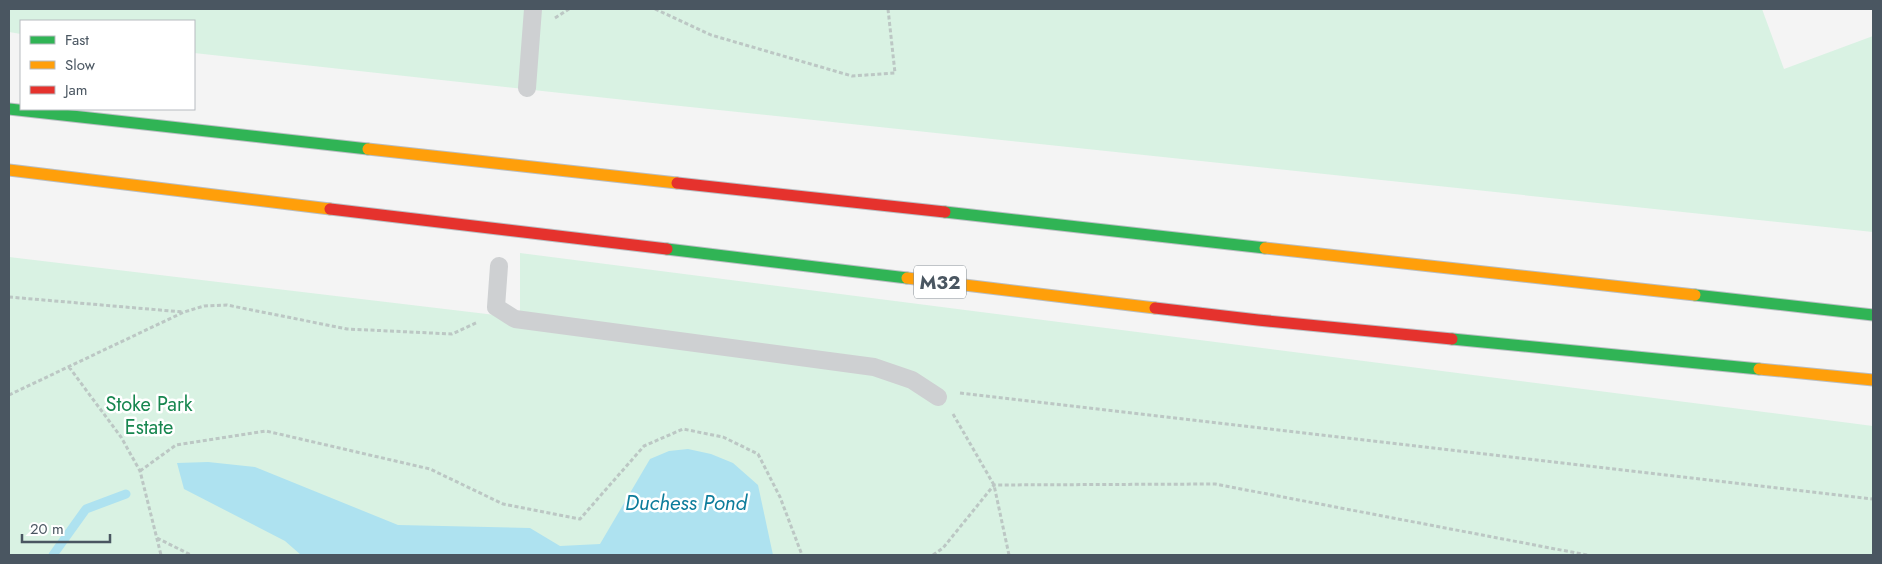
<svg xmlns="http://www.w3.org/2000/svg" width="1882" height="564" font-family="Jost,sans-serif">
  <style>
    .green { fill: #d9f2e3 }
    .water { fill: #aee2f0 }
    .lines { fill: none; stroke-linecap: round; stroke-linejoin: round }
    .stream { stroke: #aee2f0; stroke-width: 9 }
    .fast-casing { stroke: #b9bec3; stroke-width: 13 }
    .slow-casing { stroke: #b9bec3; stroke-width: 13 }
    .jam-casing { stroke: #b9bec3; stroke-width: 13 }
    .path { stroke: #bcc7c4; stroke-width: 3; stroke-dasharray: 4 2.5; stroke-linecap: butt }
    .lane { stroke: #ced0d2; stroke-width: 18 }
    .fast { stroke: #30b455; stroke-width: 11 }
    .slow { stroke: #ff9f0a; stroke-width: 11 }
    .jam { stroke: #e5322d; stroke-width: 11 }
    .labels { text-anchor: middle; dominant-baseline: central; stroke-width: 5; stroke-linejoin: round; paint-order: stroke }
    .shield { fill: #fff; stroke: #808990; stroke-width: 1 }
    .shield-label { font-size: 19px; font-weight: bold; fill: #4a5661 }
    .park-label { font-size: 20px; fill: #17864f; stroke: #fff }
    .water-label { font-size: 21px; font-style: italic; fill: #0c7c9b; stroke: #fff }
  </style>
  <rect width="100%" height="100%" fill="#f4f4f4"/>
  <!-- green -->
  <path class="green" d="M9 9H1762L1784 69 1873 36V232L671 105 194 53V21H21V34L9 32Z
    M520 253 1873 426V555H9V257L520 318Z"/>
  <!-- water -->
  <path class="water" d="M688 449 711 454 733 463 758 485 773 555H301L285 541 184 489 177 463 208 462 255 467 398 525 530 528 560 546 600 544 650 459 669 451Z"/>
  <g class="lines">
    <!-- stream -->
    <path class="stream" d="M53 555 86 509 126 494"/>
    <defs>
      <path id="fast" d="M9 109 368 149
        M945 212 1265 248
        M667 249 907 278
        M1695 295 1873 315
        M1452 339 1759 369"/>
      <path id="slow" d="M368 149 677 183
        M9 170 330 209
        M1265 248 1695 295
        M907 278 1155 308
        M1759 369 1873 380"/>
      <path id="jam" d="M677 183 945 212
        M330 209 667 249
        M1155 308 1258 320 1452 339"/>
    </defs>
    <!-- fast casing -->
    <use href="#fast" class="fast-casing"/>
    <!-- slow casing -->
    <use href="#slow" class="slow-casing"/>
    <!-- jam casing -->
    <use href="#jam" class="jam-casing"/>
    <!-- path -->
    <path class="path" d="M655 9 711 35 852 76 895 73 888 9
      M555 18 569 9
      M9 297 183 312
      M69 367 121 437 140 471 161 555
      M960 393 1873 499
      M9 395 184 312 204 306 227 305 347 329 452 334 478 322
      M953 414 994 485 1009 555
      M140 471 176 445 266 431 430 469 503 504 580 519 644 446 683 429 723 437 758 454 780 497 802 555
      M157 538 191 555
      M933 555 943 548 994 485 1215 484 1587 555"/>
    <!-- lane -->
    <path class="lane" d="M527 88 533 9
      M499 266 496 307 515 319 874 367 912 380 938 397"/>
    <!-- fast -->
    <use href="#fast" class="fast"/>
    <!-- slow -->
    <use href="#slow" class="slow"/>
    <!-- jam -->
    <use href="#jam" class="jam"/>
  </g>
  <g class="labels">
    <!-- shield labels -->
    <rect class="shield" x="914" y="265.5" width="52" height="33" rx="4"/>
    <g class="shield-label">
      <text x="940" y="282">M32</text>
    </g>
    <!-- park labels -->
    <g class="park-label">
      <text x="149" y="404">Stoke Park<tspan x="149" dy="23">Estate</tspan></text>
    </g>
    <!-- water labels -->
    <g class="water-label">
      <text x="686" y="503">Duchess Pond</text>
    </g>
  </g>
  <!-- border -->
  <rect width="1882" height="564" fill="none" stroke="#4a5661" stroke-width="20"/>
  <!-- legend -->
  <rect x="20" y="20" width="175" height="90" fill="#ffffff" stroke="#b7bbc0"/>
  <rect x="30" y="36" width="25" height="8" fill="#30b455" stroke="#b7bbc0"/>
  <text x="65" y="45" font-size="15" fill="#4a5661">Fast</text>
  <rect x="30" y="61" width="25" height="8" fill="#ff9f0a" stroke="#b7bbc0"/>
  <text x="65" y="70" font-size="15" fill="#4a5661">Slow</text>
  <rect x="30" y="86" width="25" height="8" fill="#e5322d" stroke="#b7bbc0"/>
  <text x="65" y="95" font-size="15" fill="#4a5661">Jam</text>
  <!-- scale -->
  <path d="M22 534v8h88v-8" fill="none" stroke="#4a5661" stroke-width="2.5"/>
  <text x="30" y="534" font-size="15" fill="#4a5661" stroke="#ffffff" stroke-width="4" paint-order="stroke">20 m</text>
</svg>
